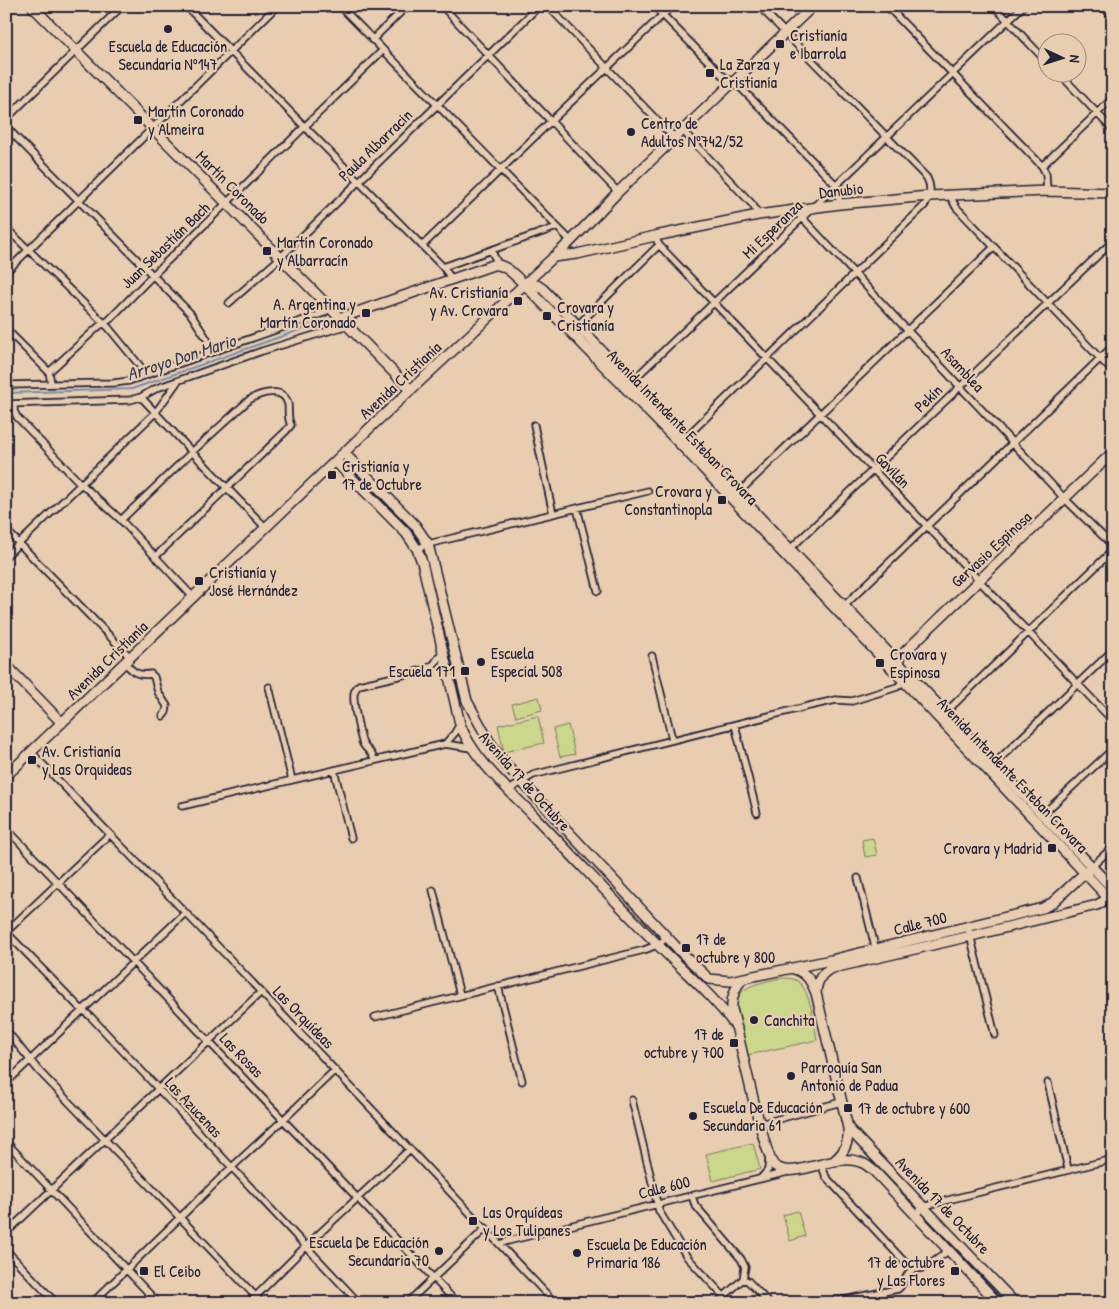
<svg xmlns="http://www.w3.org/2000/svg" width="1119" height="1309" font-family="'Patrick Hand',sans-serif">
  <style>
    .green { fill: #cbd78a; stroke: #767c62 }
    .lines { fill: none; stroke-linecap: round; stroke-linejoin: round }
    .stream { stroke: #768cab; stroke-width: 2 }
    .street-casing { stroke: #22223b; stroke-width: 9 }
    .secondary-casing { stroke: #22223b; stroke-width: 12 }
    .street { stroke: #e8cdb0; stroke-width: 5.5 }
    .secondary { stroke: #e8cdb0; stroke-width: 9 }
    .poi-dot { fill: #22223b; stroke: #e8cdb0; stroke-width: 2 }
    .labels { text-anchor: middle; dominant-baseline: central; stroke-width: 4.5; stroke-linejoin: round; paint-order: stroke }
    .poi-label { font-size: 16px; fill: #22223b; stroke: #e8cdb0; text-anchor: start }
    .street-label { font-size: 16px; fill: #22223b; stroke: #e8cdb0 }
    .water-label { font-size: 18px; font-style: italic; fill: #373c57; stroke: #e8cdb0 }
  </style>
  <rect width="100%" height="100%" fill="#e8cdb0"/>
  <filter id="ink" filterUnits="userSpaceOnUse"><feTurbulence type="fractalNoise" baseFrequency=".02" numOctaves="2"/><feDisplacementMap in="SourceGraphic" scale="10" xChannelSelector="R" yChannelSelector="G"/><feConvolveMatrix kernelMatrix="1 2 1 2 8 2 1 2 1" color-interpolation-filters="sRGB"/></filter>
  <g filter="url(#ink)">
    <!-- green -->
    <path class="green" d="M539 697 542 710 516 717 512 704Z
      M538 716 544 743 504 752 498 725Z
      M568 725 575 754 560 757 553 729Z
      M873 838 877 855 865 857 862 840Z
      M781 978C784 978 789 978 793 979 810 983 814 1024 817 1040L748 1055 736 1001C742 984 765 982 781 978Z
      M753 1143 760 1169 713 1181 706 1154Z
      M798 1211 805 1236 790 1241 783 1215Z"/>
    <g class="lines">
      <!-- stream -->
      <path class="stream" d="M6 393 132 389 328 320"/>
      <defs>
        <path id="street" d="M186 6 443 267 451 278
          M340 6 571 241
          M442 6 618 192
          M548 6 667 131 676 137
          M654 6 724 77 742 89 836 185 840 204
          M887 6 1042 166 1046 174 1047 191
          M994 6 1046 61
          M1103 6 1113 17
          M372 40 407 6
          M1058 72 1113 130
          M6 119 122 6
          M6 127 190 313 207 339 211 352
          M683 131 753 205 758 215
          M1042 166 1113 98
          M950 196 956 207 1113 372
          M795 210 1065 499 1113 546
          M6 228 108 327 140 366 144 376
          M655 236 659 245 1113 721
          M422 246 551 121 672 6
          M491 250 498 264
          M443 267 557 227
          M6 272 277 6
          M229 303 280 258 539 6
          M577 326 659 245
          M6 329 49 372 51 383
          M49 372 98 327 109 320 153 275 383 50
          M629 384 1023 6
          M6 385 114 383 129 381 324 313 330 308
          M141 397 192 452 266 528
          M6 404 130 400 141 397 157 388 262 351 348 325
          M14 405V411L17 417 77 480 121 520 194 598
          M534 425 553 514
          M684 439 924 206C931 197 932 188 927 178L759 6
          M735 496 993 248
          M577 508 598 591
          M121 520 192 452 249 400C260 393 284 386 288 404 289 412 287 418 291 425L286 431 155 557
          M6 530 131 658
          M417 549 428 544 648 491
          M789 550 1113 241
          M6 556 156 412 178 381
          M843 607 1113 346
          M652 656 672 739
          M125 663C134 673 138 676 151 674L154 677 158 692 167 706 166 712 163 716
          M269 687 292 780
          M944 714 1113 550
          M735 725 757 813
          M445 744 454 734 460 724
          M31 752 228 957 555 1303
          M374 760C373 752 367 751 363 744 360 736 353 704 354 695 354 691 356 688 359 685L424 670 434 664 443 651
          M992 766 1113 650
          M334 770 351 838
          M509 790 533 775 809 706 836 700 852 701 897 687 903 682
          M182 806 445 744 471 748
          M1041 816 1113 749
          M6 828 457 1303
          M1091 867 1113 847
          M858 878 876 951
          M433 890 460 995
          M968 927 995 1035
          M6 932 78 1006 91 1017 359 1303
          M6 932 110 834
          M498 986 522 1081
          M375 1017 644 950 657 945 668 937
          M6 1030 39 1071 262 1303
          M6 1083 185 913
          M1048 1083 1068 1169
          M632 1100 659 1211 687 1257 730 1303
          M760 1124 841 1102
          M6 1142 158 1303
          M821 1164 826 1177 912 1270 927 1267 949 1250
          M761 1178 768 1170 769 1158
          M692 1196 695 1205 741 1259 745 1267 743 1279 717 1303
          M916 1214 924 1207 932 1204 1113 1159
          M6 1233 261 992
          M500 1244 508 1241 788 1172
          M6 1250 56 1303
          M743 1279 748 1281 769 1303
          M92 1303 231 1168 284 1119 335 1070
          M249 1303 306 1246 410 1149
          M407 1303 486 1228
          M828 1303 898 1289C904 1285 904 1276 912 1270"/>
        <path id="secondary" d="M32 6 411 390
          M553 257 577 254 655 236 758 215 840 204 929 196 1047 191 1113 193
          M524 284 537 285 543 289 1113 889
          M340 318 493 265C505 263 515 276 524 284L682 446 1113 903
          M345 454 415 525 428 544 467 701 489 741 506 765 681 952 709 979 730 981 831 960 1043 908 1052 903 1091 867
          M336 462 406 533 417 549 422 562 460 724C472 758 510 791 536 818 576 859 615 902 656 943 683 971 714 996 737 1028
          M893 663 1113 452
          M6 665 62 723
          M6 776 375 423 571 241 618 192 813 6
          M794 969C807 973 811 981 816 993L848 1128C849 1141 846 1151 835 1160
          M742 979C735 988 731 997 732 1009 738 1031 764 1158 775 1166 794 1181 834 1152 860 1162 867 1164 873 1170 878 1175L998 1303
          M816 993C817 981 821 972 833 968L971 936 1097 905 1112 896
          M848 1128 1015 1303"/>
      </defs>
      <!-- street casing -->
      <use href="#street" class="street-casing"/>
      <!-- secondary casing -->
      <use href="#secondary" class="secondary-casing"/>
      <!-- street -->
      <use href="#street" class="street"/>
      <!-- secondary -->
      <use href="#secondary" class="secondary"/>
    </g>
  </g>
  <!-- markers -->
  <g class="poi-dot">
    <circle cx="168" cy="29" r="5"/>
    <rect x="775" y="39" width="10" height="10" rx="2.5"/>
    <rect x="705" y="68" width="10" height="10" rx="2.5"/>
    <rect x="133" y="115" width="10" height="10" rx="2.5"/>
    <circle cx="631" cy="132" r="5"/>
    <rect x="262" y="246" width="10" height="10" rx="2.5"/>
    <rect x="513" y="296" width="10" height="10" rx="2.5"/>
    <rect x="361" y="308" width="10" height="10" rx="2.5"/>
    <rect x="542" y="311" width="10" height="10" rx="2.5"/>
    <rect x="327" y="470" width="10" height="10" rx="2.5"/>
    <rect x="717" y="495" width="10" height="10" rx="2.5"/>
    <rect x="194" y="576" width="10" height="10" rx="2.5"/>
    <circle cx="481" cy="662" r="5"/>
    <rect x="875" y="658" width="10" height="10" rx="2.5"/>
    <rect x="460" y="666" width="10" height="10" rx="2.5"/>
    <rect x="27" y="755" width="10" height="10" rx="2.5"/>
    <rect x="1047" y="843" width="10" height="10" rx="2.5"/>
    <rect x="681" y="943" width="10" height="10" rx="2.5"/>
    <circle cx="754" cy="1020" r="5"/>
    <rect x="729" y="1038" width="10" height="10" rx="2.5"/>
    <circle cx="791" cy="1076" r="5"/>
    <rect x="843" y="1103" width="10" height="10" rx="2.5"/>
    <circle cx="693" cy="1116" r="5"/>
    <rect x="468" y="1216" width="10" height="10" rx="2.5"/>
    <circle cx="439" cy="1251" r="5"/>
    <circle cx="577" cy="1253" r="5"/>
    <rect x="139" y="1266" width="10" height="10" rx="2.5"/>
    <rect x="950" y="1266" width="10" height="10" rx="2.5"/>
  </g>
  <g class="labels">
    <!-- poi labels -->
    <g class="poi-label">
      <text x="790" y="35">Cristianía<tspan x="790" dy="18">e Ibarrola</tspan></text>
      <text x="168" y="46" text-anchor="middle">Escuela de Educación<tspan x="168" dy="18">Secundaria Nº147</tspan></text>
      <text x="720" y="64">La Zarza y<tspan x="720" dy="18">Cristianía</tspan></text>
      <text x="148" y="111">Martín Coronado<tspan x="148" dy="18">y Almeira</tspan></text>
      <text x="641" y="123">Centro de<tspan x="641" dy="18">Adultos Nº742/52</tspan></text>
      <text x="277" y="242">Martín Coronado<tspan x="277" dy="18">y Albarracín</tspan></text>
      <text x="508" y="292" text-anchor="end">Av. Cristianía<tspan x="508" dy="18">y Av. Crovara</tspan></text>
      <text x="356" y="304" text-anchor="end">A. Argentina y<tspan x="356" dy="18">Martín Coronado</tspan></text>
      <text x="557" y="307">Crovara y<tspan x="557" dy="18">Cristianía</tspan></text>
      <text x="342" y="466">Cristianía y<tspan x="342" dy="18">17 de Octubre</tspan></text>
      <text x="712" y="491" text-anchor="end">Crovara y<tspan x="712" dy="18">Constantinopla</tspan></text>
      <text x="209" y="572">Cristianía y<tspan x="209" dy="18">José Hernández</tspan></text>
      <text x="491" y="653">Escuela<tspan x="491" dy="18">Especial 508</tspan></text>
      <text x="890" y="654">Crovara y<tspan x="890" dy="18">Espinosa</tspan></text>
      <text x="455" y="671" text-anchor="end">Escuela 171</text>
      <text x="42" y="751">Av. Cristianía<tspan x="42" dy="18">y Las Orquideas</tspan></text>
      <text x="1042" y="848" text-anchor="end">Crovara y Madrid</text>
      <text x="696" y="939">17 de<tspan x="696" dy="18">octubre y 800</tspan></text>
      <text x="764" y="1020">Canchita</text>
      <text x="724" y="1034" text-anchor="end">17 de<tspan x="724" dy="18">octubre y 700</tspan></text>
      <text x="801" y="1067">Parroquía San<tspan x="801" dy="18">Antonio de Padua</tspan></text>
      <text x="703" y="1107">Escuela De Educación<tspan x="703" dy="18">Secundaria 61</tspan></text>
      <text x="858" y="1108">17 de octubre y 600</text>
      <text x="483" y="1212">Las Orquídeas<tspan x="483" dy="18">y Los Tulipanes</tspan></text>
      <text x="429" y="1242" text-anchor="end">Escuela De Educación<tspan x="429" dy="18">Secundaria 70</tspan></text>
      <text x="587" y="1244">Escuela De Educación<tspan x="587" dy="18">Primaria 186</tspan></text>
      <text x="945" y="1262" text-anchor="end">17 de octubre<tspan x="945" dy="18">y Las Flores</tspan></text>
      <text x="154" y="1271">El Ceibo</text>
    </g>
    <!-- street labels -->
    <g class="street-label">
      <text transform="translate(375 145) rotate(-44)">Paula Albarracin</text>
      <text transform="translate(233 187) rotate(45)">Martín Coronado</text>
      <text transform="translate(841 190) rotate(-6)">Danubio</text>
      <text transform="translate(772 229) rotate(-44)">Mi Esperanza</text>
      <text transform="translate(165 245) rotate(-44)">Juan Sebastián Bach</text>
      <text transform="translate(963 369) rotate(47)">Asamblea</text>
      <text transform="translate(400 380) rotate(-43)">Avenida Cristianía</text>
      <text transform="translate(928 398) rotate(-44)">Pekín</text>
      <text transform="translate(683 427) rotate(46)">Avenida Intendente Esteban Crovara</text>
      <text transform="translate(893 470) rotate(46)">Gavilán</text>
      <text transform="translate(991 549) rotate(-43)">Gervasio Espinosa</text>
      <text transform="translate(107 660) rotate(-44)">Avenida Cristianía</text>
      <text transform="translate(1013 775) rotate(46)">Avenida Intendente Esteban Crovara</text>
      <text transform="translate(525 781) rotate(48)">Avenida 17 de Octubre</text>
      <text transform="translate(920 923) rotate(-14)">Calle 700</text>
      <text transform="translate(304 1017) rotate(46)">Las Orquídeas</text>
      <text transform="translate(242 1055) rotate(46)">Las Rosas</text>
      <text transform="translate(194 1107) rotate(47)">Las Azucenas</text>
      <text transform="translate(664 1187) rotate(-14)">Calle 600</text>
      <text transform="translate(943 1205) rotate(46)">Avenida 17 de Octubre</text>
    </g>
    <!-- water labels -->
    <g class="water-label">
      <text transform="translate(181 357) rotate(-18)">Arroyo Don Mario</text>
    </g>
  </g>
  <!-- margin -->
  <rect width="1119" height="1309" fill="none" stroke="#e8cdb0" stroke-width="25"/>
  <rect x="12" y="12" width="1094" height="1284" fill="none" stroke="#22223b" stroke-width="2" filter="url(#ink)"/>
  <!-- north arrow -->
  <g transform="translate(1062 58) rotate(94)"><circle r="24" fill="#e8cdb0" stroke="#998981"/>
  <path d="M0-4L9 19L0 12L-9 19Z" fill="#22223b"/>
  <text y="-8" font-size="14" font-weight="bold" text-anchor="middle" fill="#22223b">N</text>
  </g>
</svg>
